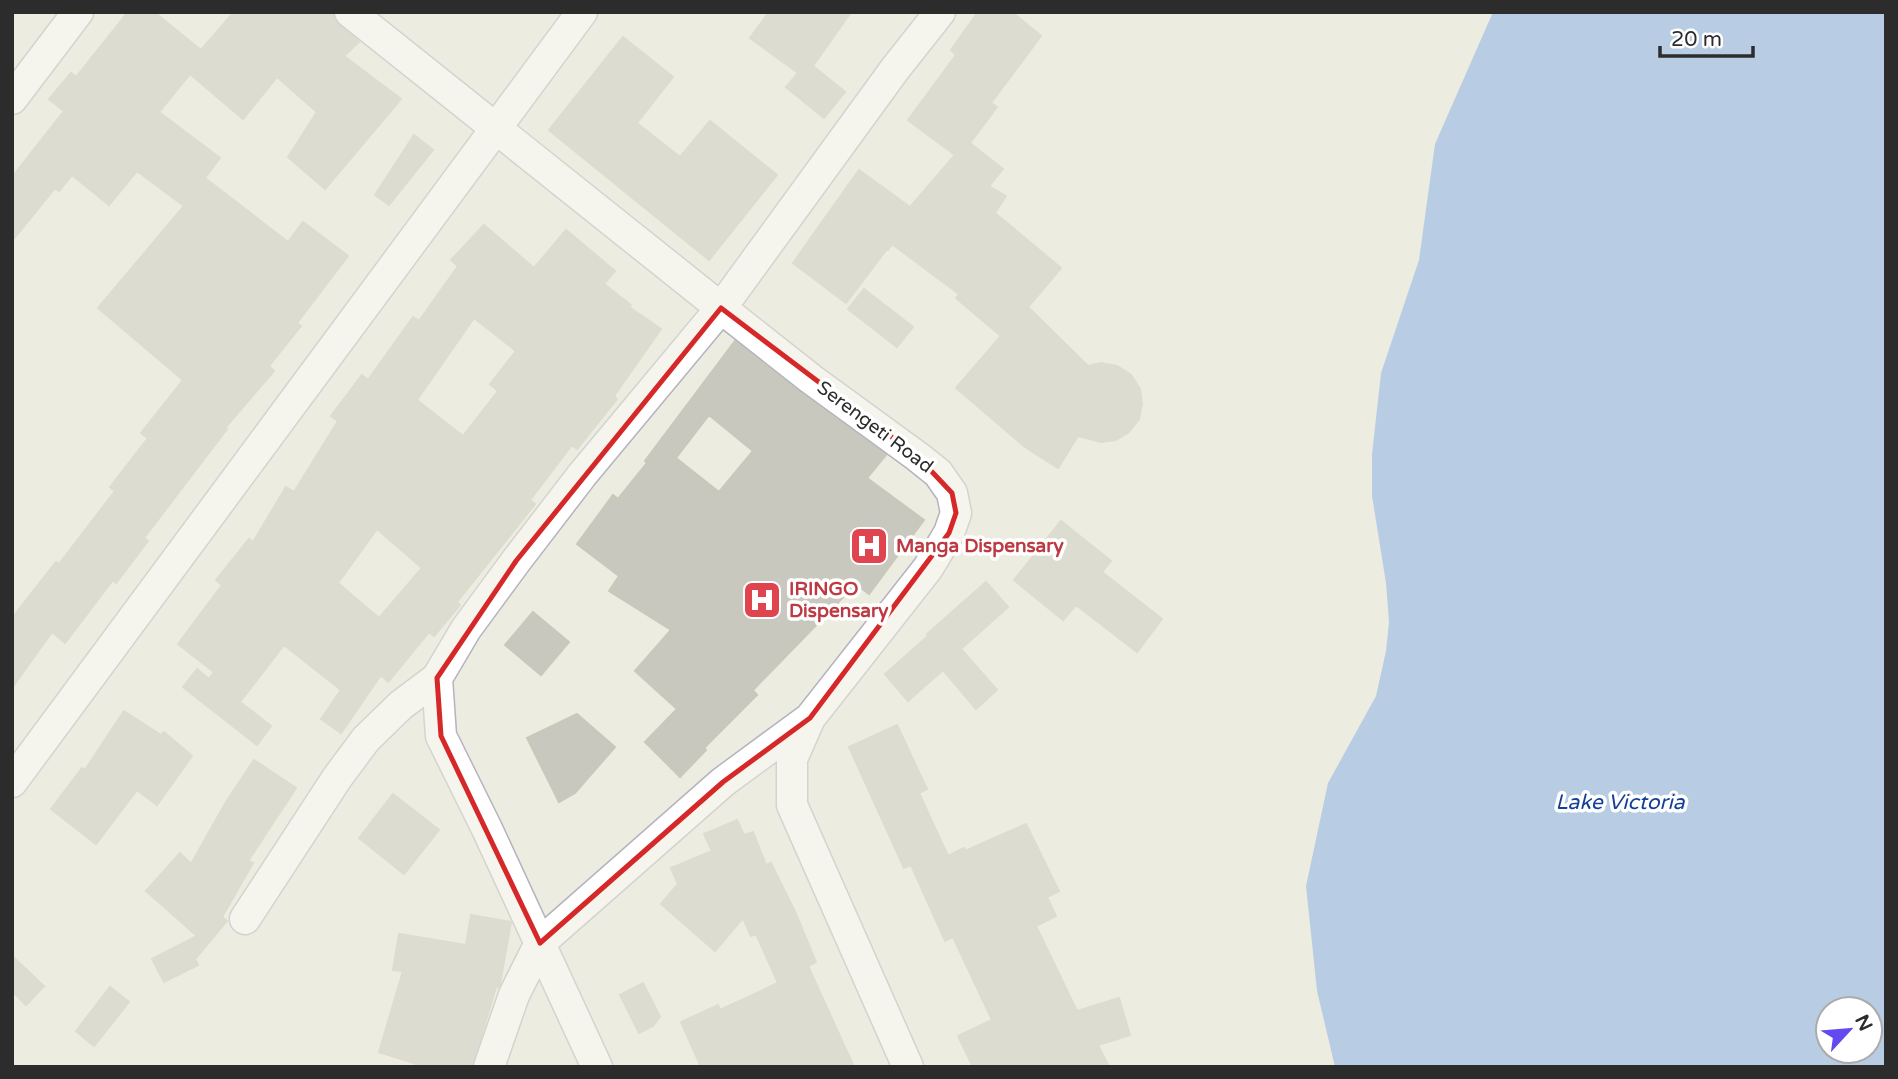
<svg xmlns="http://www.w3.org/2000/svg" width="1898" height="1079" font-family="'Varela Round',sans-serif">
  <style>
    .water { fill: #79a6e8; fill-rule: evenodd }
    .building { fill: #c9c8bf; stroke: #c9c8b9; stroke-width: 2; fill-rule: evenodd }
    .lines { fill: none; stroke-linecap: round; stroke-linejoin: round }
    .street-casing { stroke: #b5b3bf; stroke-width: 33 }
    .street { stroke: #fff; stroke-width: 30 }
    .marked { fill: none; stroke: #d62828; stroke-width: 5; stroke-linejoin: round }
    .labels { text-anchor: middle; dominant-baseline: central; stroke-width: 7; stroke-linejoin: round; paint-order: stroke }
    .street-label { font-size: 19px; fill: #2c2c2c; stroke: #fff }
    .health-label { font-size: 19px; font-weight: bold; fill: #be3a42; stroke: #fff; text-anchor: start }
    .water-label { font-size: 21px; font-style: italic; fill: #153f97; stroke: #fff }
  </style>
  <rect width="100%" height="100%" fill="#edece0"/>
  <!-- water -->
  <path class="water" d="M1493 12H1886V1067H1335L1317 991 1306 886 1328 783 1376 696 1386 651 1389 622 1386 583 1372 496V454L1381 373 1419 260 1435 144ZM1828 1009H1870V1051H1828Z"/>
  <!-- building -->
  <path class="building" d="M128 12H154L201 50 234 12H333L334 19 339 25 359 42 344 56 401 99 325 189 288 157 317 112 277 77 243 119 190 74 159 112 220 158 205 178 288 242 303 222 348 256 297 323 301 326 269 366 274 371 225 428 227 429 144 538 148 541 116 583 113 580 65 643 52 632 12 688V618L56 562 59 564 115 491 110 487 148 438 141 433 183 380 98 308 184 206 137 171 109 205 72 175 59 191 55 188 12 241V177L64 111 49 99 71 73 76 77Z
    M769 12H851L813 66 845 92 824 118 786 87 798 73 750 38Z
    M978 12H1012L1041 36 991 103 997 107 970 143 1003 169 989 186 1006 196 995 213 1061 268 1028 307 1088 366 1101 363 1117 366 1131 375 1140 389 1142 404 1139 419 1129 432 1116 440 1101 442 1078 436 1058 468 1025 447 956 388 1001 336 956 298 959 294 892 244 888 250 887 249 846 303 793 263 859 170 910 207 955 155 908 120 956 55 951 50Z
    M623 37 673 77 637 123 680 157 710 121 777 175 709 260 549 130Z
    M414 135 433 150 389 205 375 195Z
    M484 225 534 268 566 230 615 271 604 284 631 305 629 307 661 329 614 396 617 399 577 449 572 445 530 500 535 504 457 602 460 605 434 636 429 632 388 682 381 675 341 733 321 719 341 690 284 645 240 702 271 726 257 745 183 687 197 669 209 679 214 672 178 644 222 585 216 580 249 539 253 542 286 487 294 492 338 421 331 416 362 375 368 380 413 317 419 321 458 266 451 260ZM474 318 516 351 490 384 498 391 463 436 417 400ZM377 529 422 568 379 618 338 583Z
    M864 289 913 327 897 347 848 309Z
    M735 341 801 393 886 455 867 478 924 520 869 594 856 584 753 690 757 695 704 748 706 750 680 777 645 742 677 709 635 671 671 630 609 591 619 576 577 544 613 495 618 499 647 463 645 461ZM709 415 753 451 719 492 676 458Z
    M1061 521 1111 561 1102 572 1162 619 1137 652 1076 605 1063 620 1014 580Z
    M986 582 1008 607 961 649 997 690 976 709 943 670 908 701 885 674 928 636 927 634Z
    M533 612 569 642 541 675 505 645Z
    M124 711 161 735 164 732 192 756 157 805 137 790 96 844 51 809 82 768 85 770Z
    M577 714 615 747 575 793 559 802 527 738Z
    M897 725 927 789 919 793 948 856 964 848 965 851 1026 824 1059 891 1047 897 1056 916 1036 926 1077 1011 1119 998 1130 1035 1098 1045 1109 1067H973L958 1036 992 1020 953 937 945 941 911 865 904 868 849 747Z
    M254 760 296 788 248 861 253 863 222 917 227 921 195 959 198 965 164 982 152 959 197 936 146 891 180 853 191 864 226 802Z
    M393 794 439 830 404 874 359 838Z
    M737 820 744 835 753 832 766 865 771 863 796 914 816 962 808 966 854 1067H701L681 1022 718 1005 720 1010 778 983 756 934 751 936 743 918 715 951 661 904 678 884 671 868 712 851 704 834Z
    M471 915 511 922 500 984 498 987H496L472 1067H426L379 1052 403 971 393 970 399 934 466 945Z
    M12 956 44 986 26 1005 12 991Z
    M643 983 660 1017 653 1026 639 1033 620 995Z
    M110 987 129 1002 94 1046 76 1031Z"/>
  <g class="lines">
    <defs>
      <path id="street" d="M350 12 721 308 811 379 918 457 938 473 952 493 956 513 949 533 928 568 810 718 792 759V805L908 1067
        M12 99 78 12
        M12 782 582 12
        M245 919 337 778 366 739 401 705 437 678
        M489 1067 514 995 540 943 723 782 810 718
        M597 1067 487 829 441 736 437 678 466 629 516 561 582 475 721 308 895 69 940 12"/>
    </defs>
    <!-- street casing -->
    <use href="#street" class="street-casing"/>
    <!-- street -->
    <use href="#street" class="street"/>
  </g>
  <!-- marked area -->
  <path d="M0 0H1898V1079H0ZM721 308 918 457 952 493 956 513 949 533 810 718 723 782 540 943 441 736 437 678 516 561Z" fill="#edece0" fill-opacity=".55" fill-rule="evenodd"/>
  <path class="marked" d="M721 308 918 457 952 493 956 513 949 533 810 718 723 782 540 943 441 736 437 678 516 561Z"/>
  <!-- icons -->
  <defs>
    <symbol id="hospital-square" viewBox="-11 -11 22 22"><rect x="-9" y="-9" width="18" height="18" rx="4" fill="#e0444e" stroke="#fff"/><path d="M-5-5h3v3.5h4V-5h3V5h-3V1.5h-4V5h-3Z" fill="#fff"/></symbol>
  </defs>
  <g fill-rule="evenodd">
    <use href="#hospital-square" x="847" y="524" width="44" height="44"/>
    <use href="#hospital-square" x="740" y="578" width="44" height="44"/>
  </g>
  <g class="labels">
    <!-- street labels -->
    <g class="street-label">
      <text transform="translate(875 427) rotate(37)">Serengeti Road</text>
    </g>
    <!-- health labels -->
    <g class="health-label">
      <text x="896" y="546">Manga Dispensary</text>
      <text x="789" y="589">IRINGO<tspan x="789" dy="22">Dispensary</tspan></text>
    </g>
    <!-- water labels -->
    <g class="water-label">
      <text x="1620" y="802">Lake Victoria</text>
    </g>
  </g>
  <!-- border -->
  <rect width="1898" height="1079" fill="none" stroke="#2c2c2c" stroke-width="28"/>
  <!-- north arrow -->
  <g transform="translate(1849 1030) rotate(64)"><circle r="33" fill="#ffffff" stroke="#ababab" stroke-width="2"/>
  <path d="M0-5L12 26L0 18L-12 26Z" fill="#634af0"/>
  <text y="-10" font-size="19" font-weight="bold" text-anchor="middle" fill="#2c2c2c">N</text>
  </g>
  <!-- scale -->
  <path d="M1660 46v10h93v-10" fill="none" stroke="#2c2c2c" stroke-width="3.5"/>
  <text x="1671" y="46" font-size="21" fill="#2c2c2c" stroke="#ffffff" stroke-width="5" paint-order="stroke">20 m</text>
</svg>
